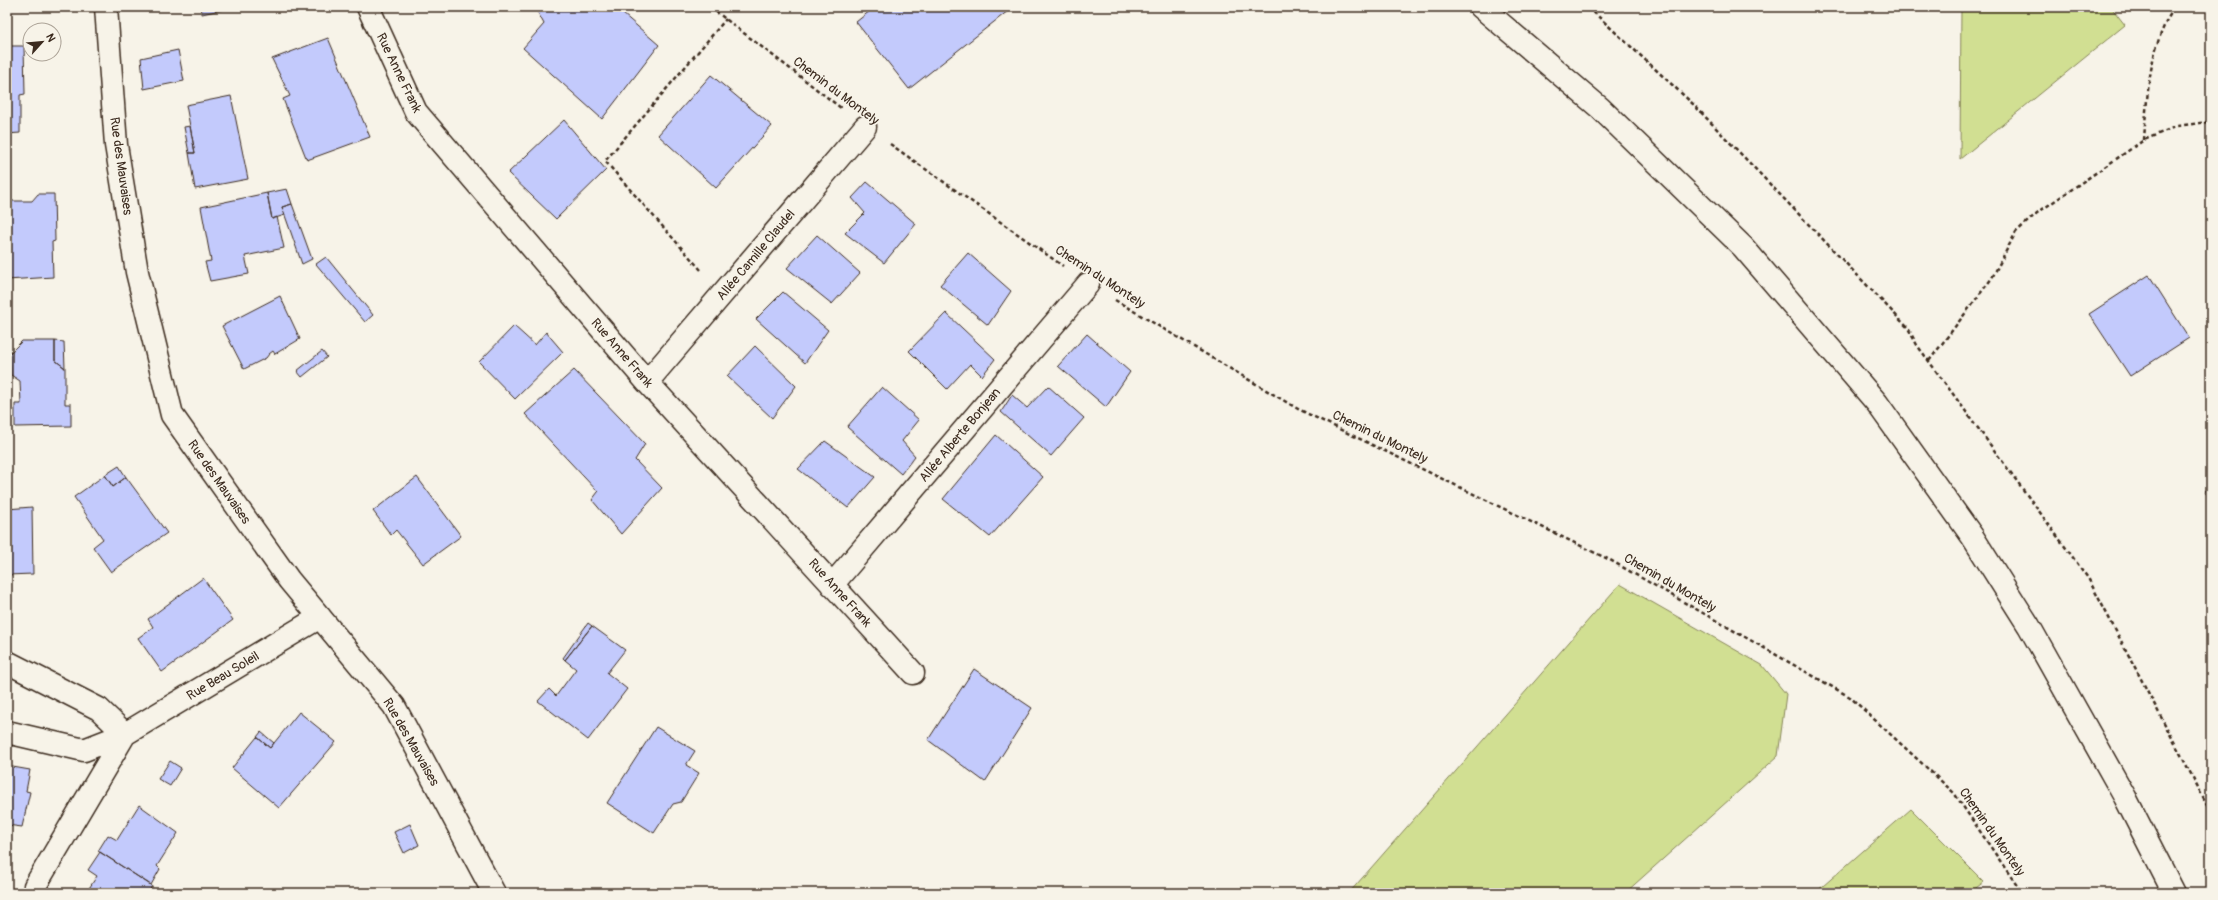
<svg xmlns="http://www.w3.org/2000/svg" width="2218" height="900" font-family="Pangolin,sans-serif">
  <style>
    .green { fill: #d1df92; stroke: #868458 }
    .building { fill: #c3cafc; stroke: #3b2a1e }
    .lines { fill: none; stroke-linecap: round; stroke-linejoin: round }
    .minor-casing { stroke: #3b2a1e; stroke-width: 25 }
    .secondary-casing { stroke: #3b2a1e; stroke-width: 25 }
    .path { stroke: #3b2a1e; stroke-width: 2.5; stroke-dasharray: 4 3; stroke-linecap: butt }
    .minor { stroke: #f7f3e8; stroke-width: 22 }
    .secondary { stroke: #f7f3e8; stroke-width: 22 }
    .labels { text-anchor: middle; dominant-baseline: central; stroke-width: 3.5; stroke-linejoin: round; paint-order: stroke }
    .street-label { font-size: 13px; fill: #3b2a1e; stroke: #f7f3e8 }
  </style>
  <rect width="100%" height="100%" fill="#f7f3e8"/>
  <filter id="ink" filterUnits="userSpaceOnUse"><feTurbulence type="fractalNoise" baseFrequency=".025" numOctaves="2"/><feDisplacementMap in="SourceGraphic" scale="8" xChannelSelector="R" yChannelSelector="G"/><feConvolveMatrix kernelMatrix="1 2 1 2 8 2 1 2 1" color-interpolation-filters="sRGB"/></filter>
  <g filter="url(#ink)">
    <!-- green -->
    <path class="green" d="M1961 7H2111L2125 25 1960 159Z
      M1620 584 1762 665 1786 694 1778 756 1625 893H1349Z
      M1911 809 1984 882 1969 893H1815Z"/>
    <!-- building -->
    <path class="building" d="M201 7H234L202 14Z
      M470 7H477L474 11Z
      M541 7H615L659 45 602 119 523 48 544 24 537 11Z
      M875 7H1013L909 89 856 22Z
      M328 38 370 137 307 160 283 99 290 96 272 59Z
      M7 46H24L25 94 20 95V133L7 134Z
      M178 50 184 81 144 89 141 58Z
      M711 75 772 126 716 188 658 135Z
      M231 96 248 179 195 189 189 153H195L186 105Z
      M564 120 606 170 556 219 508 173Z
      M190 126 195 153H189L184 127Z
      M867 182 916 224 884 263 845 233 865 213 852 198Z
      M287 189 292 204 282 207 285 215 272 219 267 193Z
      M267 193 272 219 277 217 284 248 245 256 249 274 210 281 205 262 211 261 201 207Z
      M38 194H54L55 241 52 242 53 277 7 280V204L10 201H32Z
      M292 204 312 259 302 264 282 207Z
      M817 235 860 273 832 304 787 268Z
      M968 253 1011 291 988 325 940 285Z
      M326 257 373 315 365 322 316 264Z
      M2149 275 2189 338 2130 376 2089 314Z
      M783 292 828 330 805 363 756 319Z
      M280 296 300 339 275 354 273 351 269 354 266 358 244 369 222 326Z
      M946 313 995 359 982 376 970 364 947 389 909 351Z
      M514 326 535 345 546 332 563 352 515 399 479 362Z
      M1087 334 1130 372 1106 407 1058 366Z
      M22 341H55V360L65 368V404H71V426L15 427V404H21L20 381 11 375 10 353Z
      M55 341 64 342 65 368 55 360Z
      M755 346 796 386 772 418 727 376Z
      M322 351 327 357 302 377 297 371Z
      M574 370 645 444 635 460 662 488 621 534 592 500 598 492 525 414Z
      M1048 386 1084 418 1051 456 1001 412 1012 395 1027 408Z
      M882 387 919 420 902 441 915 456 901 474 847 427Z
      M996 435 1043 477 990 537 943 499Z
      M825 441 875 477 848 508 798 469Z
      M119 466 126 477 113 487 105 475Z
      M105 475 113 487 126 477 167 533 111 572 93 547 103 539 74 497Z
      M417 477 461 536 423 564 396 530 391 535 373 511Z
      M2211 487V500L2205 491Z
      M32 507 33 574 7 575V509Z
      M203 578 233 620 162 672 138 638 153 627 148 619Z
      M588 623 592 626 565 660 563 658Z
      M592 626 625 650 607 673 627 689 588 740 538 701 549 689 556 696 576 669 565 660Z
      M974 669 1032 708 985 782 928 740Z
      M299 712 336 742 279 808 232 768 257 737 270 748Z
      M656 727 695 751 686 765 699 773 681 802 673 804 654 833 607 803Z
      M261 732 274 743 270 748 257 737Z
      M170 761 181 768 170 786 158 779Z
      M7 766 30 770 26 791 30 792 22 827 7 825Z
      M139 805 178 833 157 866 160 869 151 885 98 851 108 835 117 840Z
      M410 824 419 845 404 853 394 832Z
      M100 852 152 886 148 893H86L97 876 88 870Z"/>
    <g class="lines">
      <defs>
        <path id="minor" d="M106 7 116 145 137 272 172 415 289 580 394 706 494 893
          M368 7 416 112 647 382 913 673
          M647 382 865 127
          M832 585 1088 284
          M7 662 99 709 125 734 320 617
          M7 732 84 750 125 734 35 886"/>
        <path id="secondary" d="M1481 7 1600 108 1743 247 1877 403 1972 536 2029 626 2125 797 2174 893"/>
      </defs>
      <!-- minor casing -->
      <use href="#minor" class="minor-casing"/>
      <!-- secondary casing -->
      <use href="#secondary" class="secondary-casing"/>
      <!-- path -->
      <path class="path" d="M710 7 841 108
        M1588 7 1693 104 1908 328 1917 345 2088 578 2211 812
        M2144 140C2147 96 2149 44 2175 7
        M890 144 1063 266
        M701 270 605 161 726 19
        M1115 300 1298 409 1610 560 1850 697 1954 793 2022 893
        M1929 361 1992 278 2016 232 2037 213 2144 140 2177 126 2208 122 2211 123"/>
      <!-- minor -->
      <use href="#minor" class="minor"/>
      <!-- secondary -->
      <use href="#secondary" class="secondary"/>
    </g>
  </g>
  <g class="labels">
    <!-- street labels -->
    <g class="street-label">
      <text transform="translate(399 73) rotate(64)">Rue Anne Frank</text>
      <text transform="translate(836 91) rotate(37)">Chemin du Montely</text>
      <text transform="translate(121 166) rotate(82)">Rue des Mauvaises</text>
      <text transform="translate(756 255) rotate(-50)">Allée Camille Claudel</text>
      <text transform="translate(1100 277) rotate(33)">Chemin du Montely</text>
      <text transform="translate(622 353) rotate(49)">Rue Anne Frank</text>
      <text transform="translate(960 435) rotate(-50)">Allée Alberte Bonjean</text>
      <text transform="translate(1380 437) rotate(26)">Chemin du Montely</text>
      <text transform="translate(219 482) rotate(55)">Rue des Mauvaises</text>
      <text transform="translate(1670 583) rotate(30)">Chemin du Montely</text>
      <text transform="translate(840 593) rotate(48)">Rue Anne Frank</text>
      <text transform="translate(223 676) rotate(-31)">Rue Beau Soleil</text>
      <text transform="translate(411 742) rotate(60)">Rue des Mauvaises</text>
      <text transform="translate(1992 832) rotate(55)">Chemin du Montely</text>
    </g>
  </g>
  <!-- margin -->
  <rect width="2218" height="900" fill="none" stroke="#f7f3e8" stroke-width="24"/>
  <rect x="12" y="12" width="2194" height="876" fill="none" stroke="#3b2a1e" stroke-width="1.5" filter="url(#ink)"/>
  <!-- north arrow -->
  <g transform="translate(42 42) rotate(63)"><circle r="19" fill="#f7f3e8" stroke="#aca397"/>
  <path d="M0-3L7 15L0 10L-7 15Z" fill="#3b2a1e"/>
  <text y="-6" font-size="11" font-weight="bold" text-anchor="middle" fill="#3b2a1e">N</text>
  </g>
</svg>
